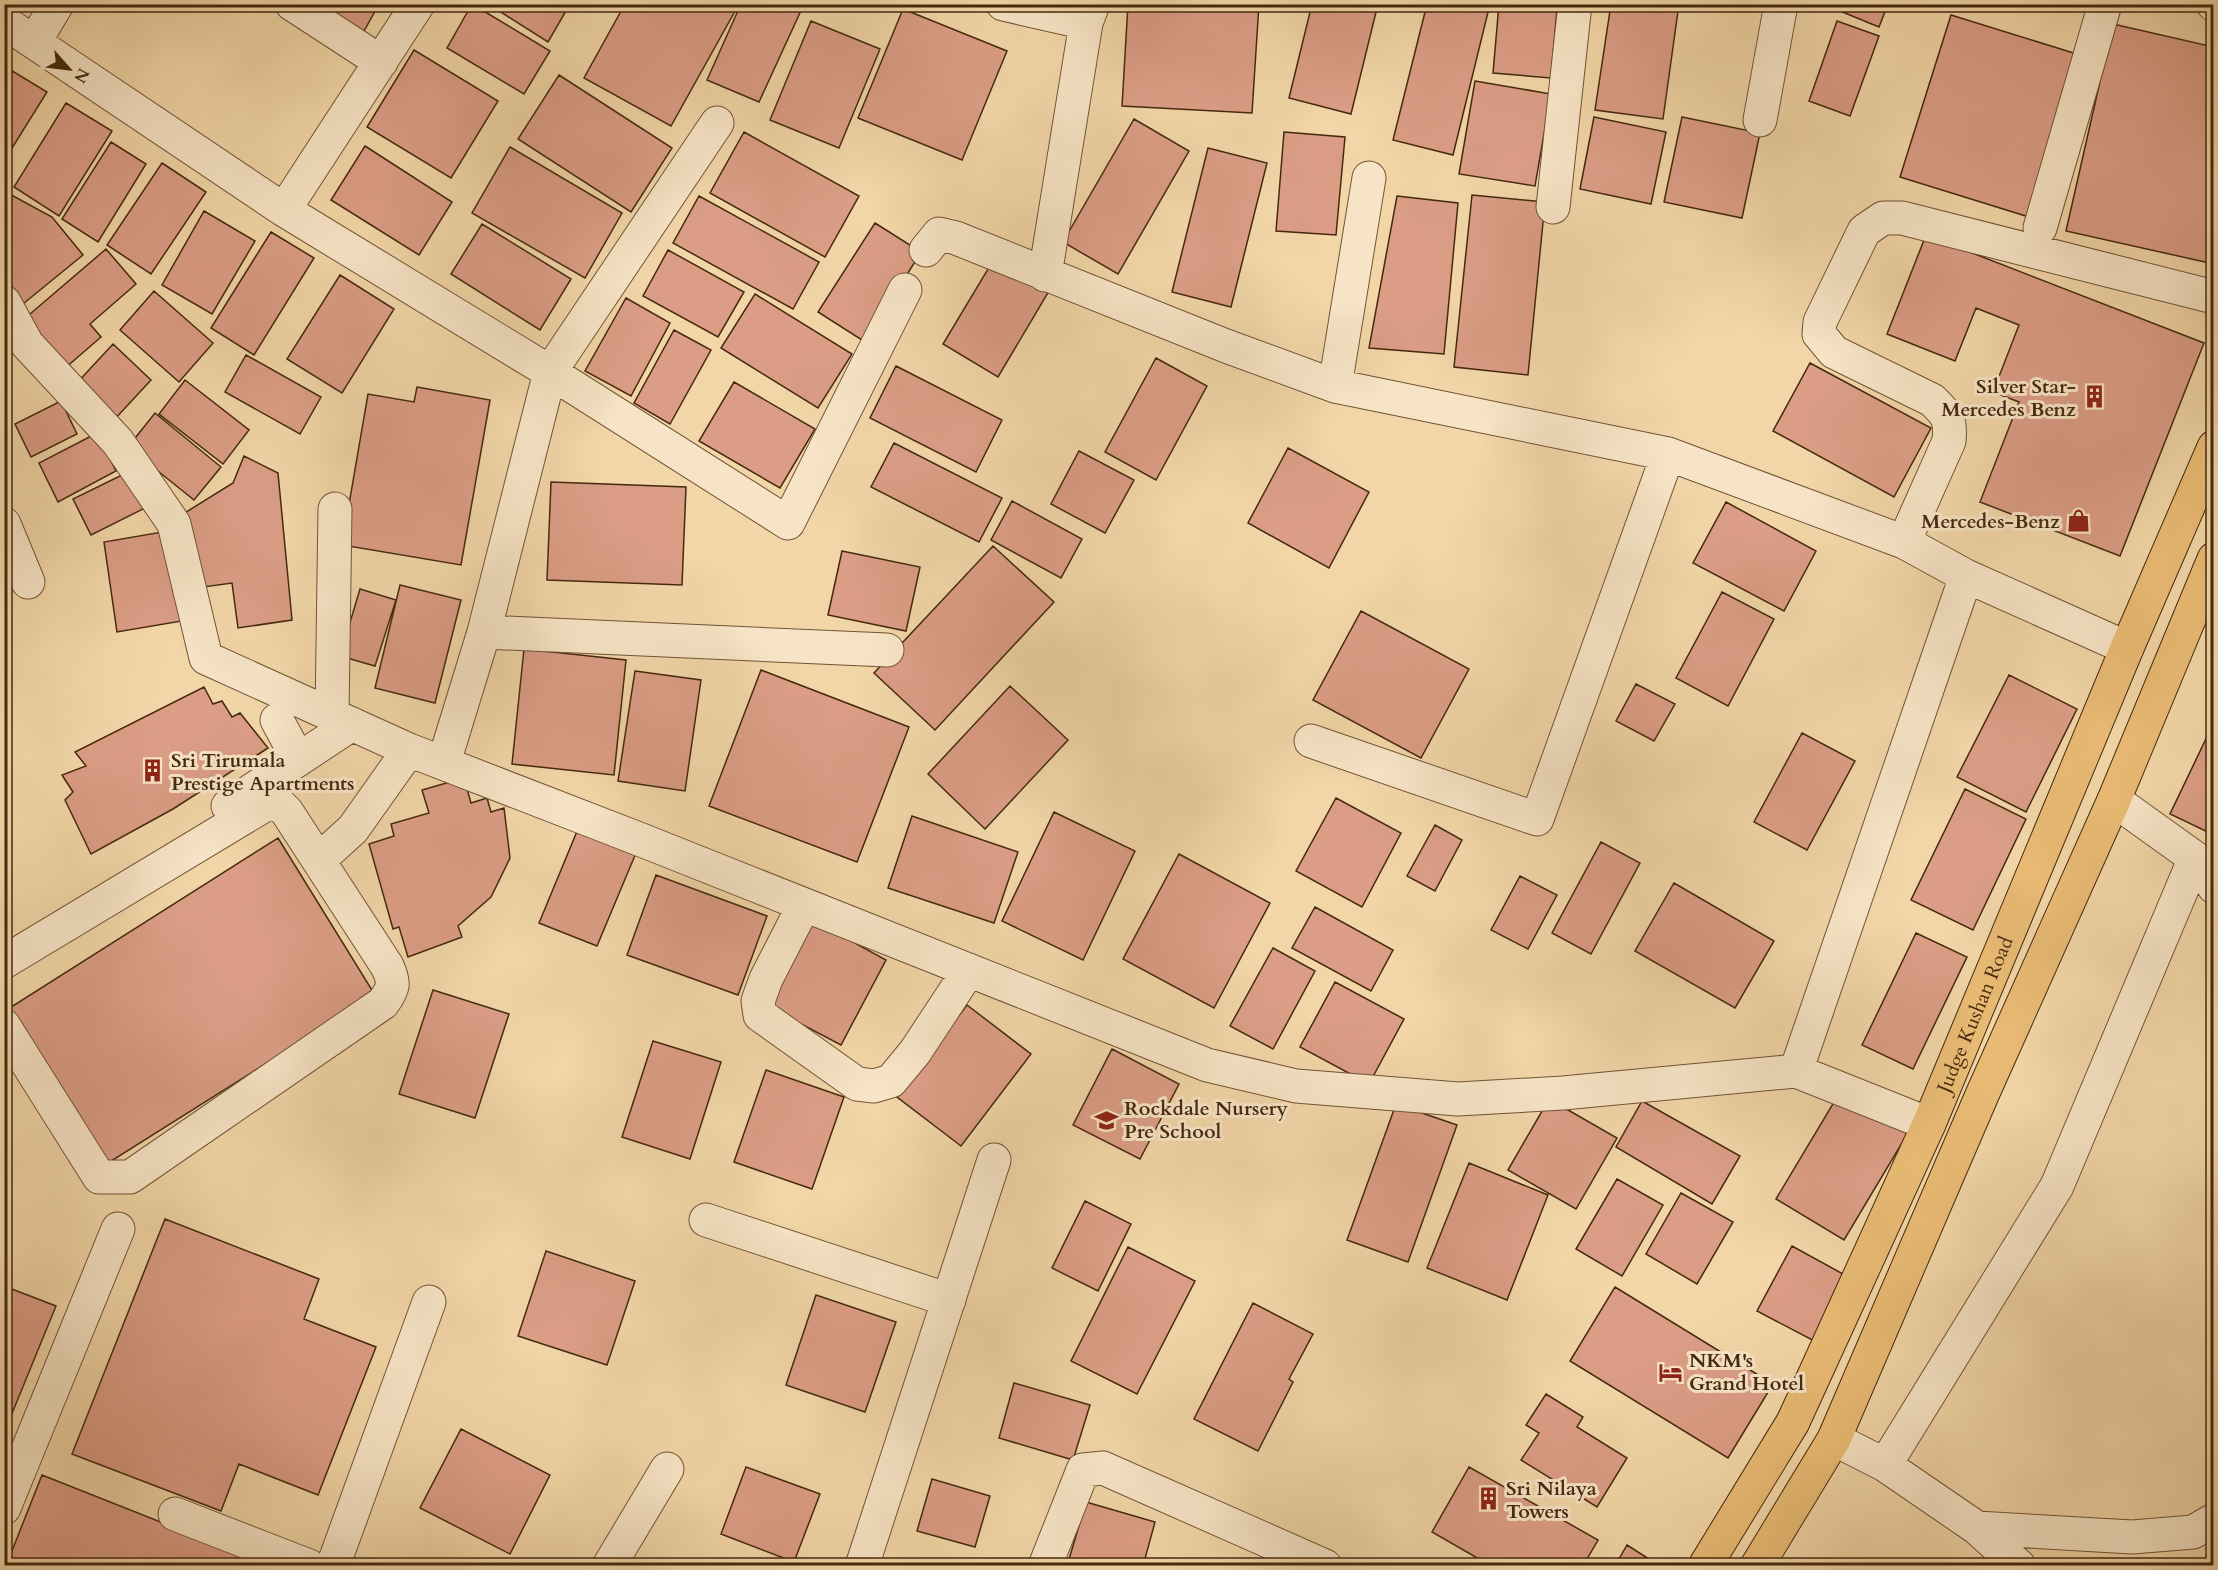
<svg xmlns="http://www.w3.org/2000/svg" width="2218" height="1570" font-family="Cardo,serif">
  <style>
    .building { fill: #db9d86; stroke: #45290f; stroke-width: 1.5 }
    .lines { fill: none; stroke-linecap: round; stroke-linejoin: round }
    .minor-casing { stroke: #705435; stroke-width: 35 }
    .major-casing { stroke: #45290f; stroke-width: 35 }
    .minor { stroke: #f7e4c6; stroke-width: 33 }
    .major { stroke: #e9bb74; stroke-width: 33 }
    .labels { text-anchor: middle; dominant-baseline: central; stroke-width: 6; stroke-linejoin: round; paint-order: stroke }
    .poi-label { font-size: 20px; font-weight: bold; fill: #45290f; stroke: #f7e4c6; text-anchor: start }
    .street-label { font-size: 20px; fill: #45290f; stroke: #f7e4c6 }
  </style>
  <rect width="100%" height="100%" fill="#f2d6a7"/>
  <filter id="stains"><feTurbulence type="fractalNoise" baseFrequency=".00333" numOctaves="4"/><feColorMatrix values="0 0 0 0 .2 0 0 0 0 .09 0 0 0 0 .02 0 0 0 .5 -.17"/></filter>
  <radialGradient id="worn" r=".72"><stop offset=".6" stop-color="#630" stop-opacity="0"/><stop offset="1" stop-color="#630" stop-opacity=".3"/></radialGradient>
  <!-- building -->
  <path class="building" d="M318 4H379L364 31Z
    M472 4 550 51 524 94 447 48Z
    M488 4H570L548 42Z
    M625 4H739L671 126 584 78Z
    M741 4H804L759 102 707 80Z
    M1128 4H1259L1252 113 1122 106Z
    M1312 4H1378L1351 114 1289 98Z
    M1427 4H1490L1453 155 1393 140Z
    M1499 4 1557 9 1551 78 1493 73Z
    M1611 4H1679L1663 119 1595 110Z
    M1836 4H1888L1879 27 1835 9Z
    M903 9 1007 51 962 160 858 118Z
    M1951 15 2080 55 2029 217 1900 177Z
    M811 21 880 49 839 148 770 120Z
    M1837 21 1879 36 1850 116 1809 101Z
    M2113 24 2214 47V264L2066 231Z
    M414 50 498 101 451 178 367 127Z
    M4 66 47 92 4 161Z
    M559 75 672 148 631 212 518 139Z
    M1475 81 1551 94 1535 186 1459 174Z
    M66 103 112 131 59 216 14 187Z
    M1594 117 1666 132 1651 204 1580 189Z
    M1682 117 1760 133 1742 218 1664 202Z
    M1134 119 1189 151 1118 274 1063 242Z
    M744 132 859 196 825 257 710 193Z
    M1284 132 1345 137 1336 235 1276 231Z
    M111 142 146 164 98 242 62 219Z
    M365 146 452 202 419 255 331 200Z
    M510 147 622 213 585 278 472 213Z
    M1208 148 1267 163 1231 307 1172 292Z
    M162 163 206 192 151 274 107 245Z
    M4 191 52 217 83 255 18 308 4 288Z
    M1472 195 1545 202 1528 375 1454 367Z
    M699 196 819 262 793 309 673 243Z
    M1397 196 1458 203 1444 354 1369 348Z
    M204 211 255 241 212 314 162 285Z
    M875 223 921 252 865 342 818 312Z
    M482 224 571 279 540 330 451 274Z
    M271 232 314 258 254 355 211 328Z
    M1926 235 2204 343 2120 556 1980 502 2019 402 1993 392 2019 325 1976 308 1955 361 1887 334Z
    M106 249 136 284 90 324 101 337 64 369 23 320Z
    M668 250 744 292 718 337 643 296Z
    M994 259 1049 291 998 377 943 344Z
    M340 275 394 309 342 393 287 359Z
    M154 291 213 343 179 382 120 330Z
    M755 294 852 354 818 408 721 348Z
    M626 298 670 323 631 396 585 371Z
    M674 330 711 350 670 424 634 403Z
    M113 344 151 380 114 420 76 384Z
    M246 355 321 397 300 434 225 392Z
    M1156 358 1207 386 1156 480 1105 452Z
    M1810 363 1931 428 1894 497 1773 431Z
    M896 366 1002 420 976 472 870 418Z
    M185 380 249 430 223 464 159 414Z
    M734 382 815 429 780 488 699 441Z
    M417 387 490 400 461 565 342 545 368 394 414 402Z
    M61 401 77 434 31 457 15 424Z
    M155 413 221 467 194 500 128 447Z
    M97 433 116 471 58 502 39 463Z
    M894 443 1002 498 979 542 871 487Z
    M1288 448 1369 492 1329 568 1248 523Z
    M1079 451 1134 480 1105 533 1051 504Z
    M244 456 278 473 292 620 238 628 232 583 196 588 183 514 233 483Z
    M128 472 145 508 91 535 73 499Z
    M551 482 686 487 682 585 547 580Z
    M1012 501 1082 539 1061 578 991 540Z
    M1726 502 1816 551 1784 611 1693 563Z
    M168 531 182 621 117 632 104 542Z
    M993 546 1054 602 935 730 874 673Z
    M842 551 920 567 906 631 828 615Z
    M400 585 461 600 435 703 375 688Z
    M360 589 396 600 375 666 340 656Z
    M1722 592 1774 619 1728 706 1676 678Z
    M1361 611 1469 669 1421 758 1313 700Z
    M524 649 626 660 614 775 512 764Z
    M761 670 909 727 857 862 709 806Z
    M635 671 701 680 685 791 618 781Z
    M2009 675 2077 709 2026 812 1957 777Z
    M1636 684 1675 704 1654 741 1616 721Z
    M1010 686 1068 740 985 829 928 774Z
    M204 687 213 704 222 701 232 717 240 713 268 748 173 809 91 854 65 800 73 792 62 775 86 766 75 752Z
    M2214 722V835L2170 814Z
    M1802 733 1855 761 1807 850 1754 822Z
    M464 778 471 803 487 798 491 812 504 808 510 858 491 897 458 926 462 937 408 957 399 927 393 929 369 844 394 836 391 824 429 813 422 790Z
    M1965 789 2026 819 1973 930 1911 900Z
    M1336 798 1401 833 1362 907 1296 871Z
    M1054 812 1135 851 1083 960 1002 921Z
    M912 816 1018 852 994 923 888 888Z
    M1435 825 1462 840 1435 891 1407 876Z
    M578 829 636 853 597 946 539 923Z
    M278 838 375 995 105 1165 8 1009Z
    M1601 842 1640 863 1591 954 1552 933Z
    M1179 854 1270 903 1214 1008 1123 959Z
    M656 875 767 916 738 995 627 955Z
    M1520 876 1557 895 1528 949 1491 930Z
    M1674 883 1774 941 1735 1008 1635 951Z
    M1315 907 1393 950 1371 991 1292 948Z
    M813 920 886 960 841 1045 767 1006Z
    M1916 933 1967 957 1913 1069 1862 1045Z
    M1273 948 1315 971 1273 1049 1230 1026Z
    M1335 982 1404 1019 1369 1084 1300 1047Z
    M433 990 509 1014 475 1118 399 1094Z
    M967 1005 1031 1054 961 1146 897 1097Z
    M653 1041 721 1062 690 1159 622 1137Z
    M1112 1049 1179 1084 1140 1159 1073 1125Z
    M766 1070 844 1097 812 1189 734 1162Z
    M1840 1092 1908 1133 1844 1240 1776 1199Z
    M1549 1099 1617 1138 1576 1209 1508 1170Z
    M1642 1101 1740 1156 1712 1204 1616 1147Z
    M1396 1104 1457 1125 1408 1262 1347 1240Z
    M1469 1163 1548 1195 1507 1300 1427 1268Z
    M1617 1179 1663 1205 1622 1276 1576 1249Z
    M1681 1193 1733 1222 1697 1284 1646 1254Z
    M1085 1201 1131 1224 1098 1291 1052 1268Z
    M165 1219 319 1279 304 1319 376 1347 318 1495 239 1464 221 1511 72 1454Z
    M1792 1246 1852 1279 1818 1343 1757 1311Z
    M1128 1247 1195 1281 1137 1394 1071 1361Z
    M546 1251 635 1281 607 1365 518 1336Z
    M4 1286 56 1306 4 1433Z
    M1615 1287 1773 1384 1728 1458 1570 1361Z
    M816 1295 896 1322 865 1412 786 1385Z
    M1253 1303 1313 1334 1289 1379 1293 1382 1258 1451 1194 1419Z
    M1014 1383 1090 1405 1073 1460 999 1438Z
    M1546 1394 1583 1417 1577 1427 1627 1458 1597 1507 1521 1460 1539 1433 1526 1425Z
    M461 1429 550 1475 510 1554 420 1508Z
    M746 1467 820 1494 794 1562 721 1534Z
    M1469 1467 1598 1540 1583 1566H1491L1432 1532Z
    M42 1475 269 1565V1566H6Z
    M932 1479 990 1496 975 1547 917 1531Z
    M1086 1502 1155 1522 1143 1566H1067Z
    M1627 1545 1660 1566H1615Z"/>
  <g class="lines">
    <defs>
      <path id="minor" d="M292 4 381 62
        M1003 4 1086 23
        M2213 4 2214 5
        M4 22 284 210 550 372 788 523 905 290
        M35 41 57 4
        M1760 120 1781 4
        M1553 207 1575 4
        M284 210 418 4
        M2040 228 2105 4
        M926 250 939 234 956 238 1226 346 1335 386 1668 454 1904 542 1966 576 2127 648
        M1045 275 1086 23 1093 4
        M4 302 27 344 118 442 174 524 206 658 409 750 644 841 1207 1065 1296 1086 1458 1099 1563 1093 1796 1071 1929 1124
        M1335 386 1369 178
        M4 524 28 582
        M1904 542 1949 441C1951 419 1948 415 1932 400L1834 352 1819 334 1820 322 1864 231 1883 218H1902L2214 297
        M484 632 887 650
        M332 715 335 509
        M277 720 298 759
        M1311 741 1537 819 1668 454
        M444 762 484 632 550 372 717 123
        M2114 800 2195 858 2214 887
        M228 806 352 724
        M320 859 353 829 409 750
        M804 905 766 979 758 1001 760 1015 857 1084 874 1086 891 1081 915 1052 969 970
        M4 962 268 803 280 805 287 812 387 966C395 983 394 988 383 1003L130 1177H99L4 1026
        M1796 1071 1966 576
        M706 1220 949 1300
        M1834 1439 1885 1465 1977 1528 2019 1566
        M1885 1465 2057 1186 2195 858
        M4 1508 118 1229
        M175 1514 309 1566
        M1977 1528 2132 1537 2193 1532 2214 1520
        M333 1566 429 1302
        M609 1566 667 1469
        M862 1566 994 1160
        M1045 1566 1083 1470 1103 1468 1325 1566"/>
      <g id="major">
        <path id="s1" d="M1705 1566 1793 1422 1929 1124 2127 648 2214 447"/>
        <path d="M1757 1566 1834 1439 1982 1095 2114 800 2214 559"/>
      </g>
    </defs>
    <!-- minor casing -->
    <use href="#minor" class="minor-casing"/>
    <!-- major casing -->
    <use href="#major" class="major-casing"/>
    <!-- minor -->
    <use href="#minor" class="minor"/>
    <!-- major -->
    <use href="#major" class="major"/>
  </g>
  <!-- icons -->
  <defs>
    <symbol id="building-bare" viewBox="-9 -9 18 18"><path d="M-4-6H4V6H1V3H-1V6H-4ZM-2.5-4.3h1.7v1.8h-1.7ZM.8-4.3h1.7v1.8H.8ZM-2.5-1h1.7V.8h-1.7ZM.8-1h1.7V.8H.8Z" fill="#8f2418" stroke="#f7e4c6" stroke-width="2.5" paint-order="stroke"/></symbol>
    <symbol id="shop-bare" viewBox="-9 -9 18 18"><path d="M-5-2.5h2.3a2.7 3.5 0 0 1 5.4 0H5L5.5 6h-11ZM-1.5-2.5h3a1.5 2.3 0 0 0-3 0Z" fill="#8f2418" stroke="#f7e4c6" stroke-width="2.5" paint-order="stroke"/></symbol>
    <symbol id="university-bare" viewBox="-9 -9 18 18"><path d="M0-5L7-2L0 1L-7-2ZM-4 1L0 2.5L4 1V4Q0 6-4 4Z" fill="#8f2418" stroke="#f7e4c6" stroke-width="2.5" paint-order="stroke"/></symbol>
    <symbol id="hotel-bare" viewBox="-9 -9 18 18"><path d="M-6-4.5h1.5V1H6V5H4.5V3h-9V5H-6ZM-4 0a1.8 1.8 0 1 1 3.6 0ZM.5 0V-2.5h3Q6-2.5 6 0Z" fill="#8f2418" stroke="#f7e4c6" stroke-width="2.5" paint-order="stroke"/></symbol>
  </defs>
  <g fill-rule="evenodd">
    <use href="#building-bare" x="2078" y="380" width="33" height="33"/>
    <use href="#shop-bare" x="2062" y="504" width="33" height="33"/>
    <use href="#building-bare" x="136" y="754" width="33" height="33"/>
    <use href="#university-bare" x="1090" y="1104" width="33" height="33"/>
    <use href="#hotel-bare" x="1654" y="1356" width="33" height="33"/>
    <use href="#building-bare" x="1472" y="1482" width="33" height="33"/>
  </g>
  <g class="labels">
    <!-- poi labels -->
    <g class="poi-label">
      <text x="2076" y="386" text-anchor="end">Silver Star-<tspan x="2076" dy="23">Mercedes Benz</tspan></text>
      <text x="2060" y="521" text-anchor="end">Mercedes-Benz</text>
      <text x="171" y="760">Sri Tirumala<tspan x="171" dy="23">Prestige Apartments</tspan></text>
      <text x="1124" y="1108">Rockdale Nursery<tspan x="1124" dy="23">Pre School</tspan></text>
      <text x="1689" y="1360">NKM's<tspan x="1689" dy="23">Grand Hotel</tspan></text>
      <text x="1506" y="1488">Sri Nilaya<tspan x="1506" dy="23">Towers</tspan></text>
    </g>
    <!-- street labels -->
    <g class="street-label">
      <text stroke="none"><textPath href="#s1" startOffset="615">Judge Kushan Road</textPath></text>
    </g>
  </g>
  <!-- margin -->
  <rect width="2218" height="1570" fill="none" stroke="#f2d6a7" stroke-width="24"/>
  <rect x="6" y="6" width="2206" height="1558" fill="none" stroke="#45290f" stroke-width="3"/>
  <rect x="12" y="12" width="2194" height="1546" fill="none" stroke="#45290f" stroke-width="1.5"/>
  <!-- north arrow -->
  <g transform="translate(69 69) rotate(118)" stroke="#f7e4c6" stroke-width="4.5" paint-order="stroke">
  <path d="M0-4.5L10 22L0 15L-10 22Z" fill="#45290f"/>
  <text y="-9" font-size="16" font-weight="bold" text-anchor="middle" fill="#45290f">N</text>
  </g>
  <rect width="100%" height="100%" filter="url(#stains)"/>
  <rect width="100%" height="100%" fill="url(#worn)"/>
</svg>
